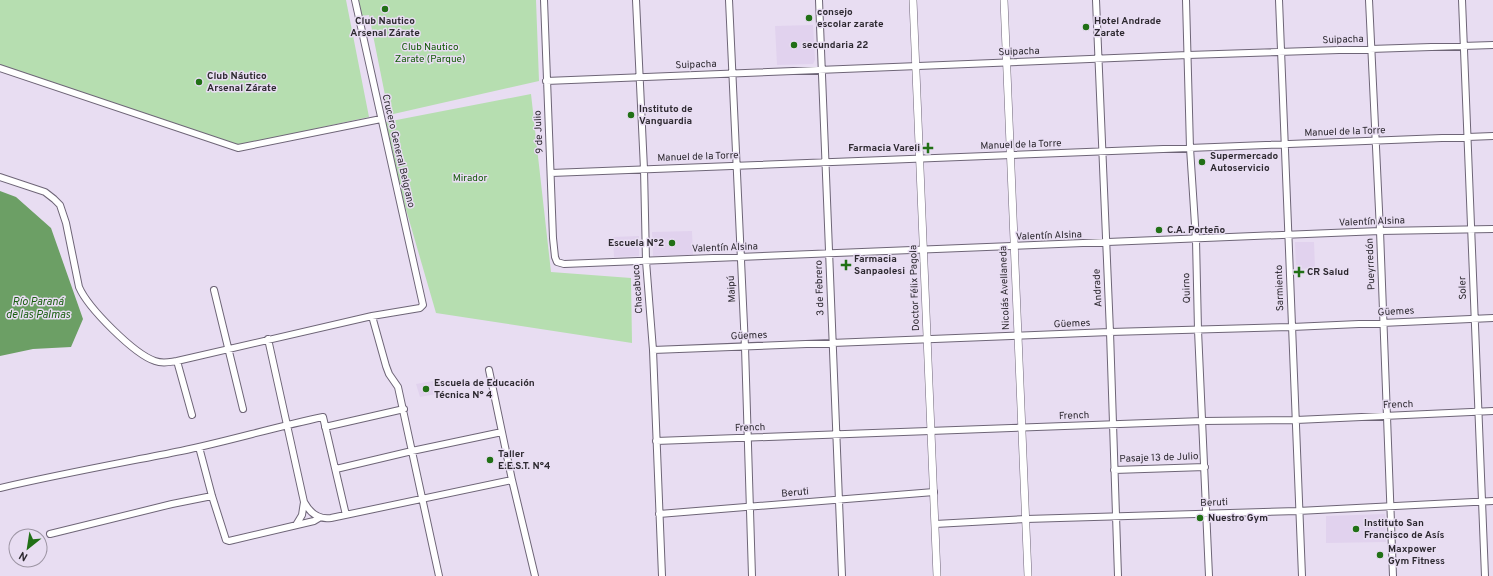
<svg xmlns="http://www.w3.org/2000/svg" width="1493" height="576" font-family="Overpass,sans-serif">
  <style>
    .built { fill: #e1d2ee }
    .green { fill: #b6deb0 }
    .water { fill: #6c9f65 }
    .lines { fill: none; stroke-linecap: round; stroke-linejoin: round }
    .minor-casing { stroke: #6e6577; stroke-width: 8 }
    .tertiary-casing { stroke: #6e6577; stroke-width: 8 }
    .minor { stroke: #fff; stroke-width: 6 }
    .tertiary { stroke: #fff; stroke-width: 7 }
    .poi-dot { fill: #217016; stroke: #e8ddf2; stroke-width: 1.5 }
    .labels { text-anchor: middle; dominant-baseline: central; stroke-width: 3; stroke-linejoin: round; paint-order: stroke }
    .poi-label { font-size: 10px; font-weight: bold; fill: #2d2930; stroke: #e8ddf2; text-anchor: start }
    .street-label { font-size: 10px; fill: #2d2930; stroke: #e8ddf2 }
    .park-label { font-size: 10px; fill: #125906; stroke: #e8ddf2 }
    .water-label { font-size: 11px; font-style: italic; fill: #1a5f10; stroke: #e8ddf2 }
  </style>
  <rect width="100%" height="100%" fill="#e8ddf2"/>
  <!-- built -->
  <path class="built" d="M813 25 815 60 813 64 777 65 775 26Z
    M692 231 693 255 653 256 652 232Z
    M639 236V256L614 257 613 237Z
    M1295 242H1314L1315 268 1296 269Z
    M433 381 436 394 420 397 416 384Z
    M1385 514 1386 542 1326 543V516Z"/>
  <!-- green -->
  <path class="green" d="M0 0H346L369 117 240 145 0 71Z
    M359 0H536L539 81 389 115 369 15 361 16Z
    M531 94 551 272 631 278 632 343 436 313 381 123Z"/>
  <!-- water -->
  <path class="water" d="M0 191 16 197 51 228 83 319 71 347 33 349 0 356Z"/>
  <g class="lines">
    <defs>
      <path id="minor" d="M544 0 553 238 555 257 557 262 564 264 1380 231 1493 229
        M636 0 644 169 646 261 653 350 662 576
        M729 0 745 347 752 576
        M819 0 842 576
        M1096 0 1110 332 1118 576
        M1186 0 1190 148 1196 240 1198 330 1209 576
        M1279 0 1302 576
        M1369 0 1380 231 1393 576
        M1462 0 1485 576
        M0 68 238 148 381 119
        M546 81 1188 55 1493 45
        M551 173 1493 136
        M0 177 45 192 54 199 60 205 66 223 79 287C88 308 134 354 155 361 163 364 169 362 177 361L372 316 420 308 423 305 355 0
        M214 290 243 409
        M372 316 386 366 389 374 398 387 439 576
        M268 339 304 502C310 513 318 520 331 518L512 480
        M653 350 1110 332 1292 327 1493 318
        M177 361 192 415
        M489 370 512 480 535 576
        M325 427 404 409
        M656 441 1203 421 1296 420 1493 411
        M199 447 212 496 226 540 229 541 314 521 319 518
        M336 469 412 451 502 432
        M1114 470 1205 467
        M0 488C60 474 121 463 181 451 229 441 275 427 323 417L346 515
        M659 514 934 492
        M935 524 1026 519 1298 511 1493 501
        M296 525 302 515 304 502
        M50 534 172 504 212 496"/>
      <path id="tertiary" d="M913 0 937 576
        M1004 0 1028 576"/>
    </defs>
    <!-- minor casing -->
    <use href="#minor" class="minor-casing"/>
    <!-- tertiary casing -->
    <use href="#tertiary" class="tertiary-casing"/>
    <!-- minor -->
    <use href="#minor" class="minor"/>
    <!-- tertiary -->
    <use href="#tertiary" class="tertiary"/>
  </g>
  <!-- markers -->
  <g class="poi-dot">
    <circle cx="385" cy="9" r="4"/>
    <circle cx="809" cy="18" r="4"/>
    <circle cx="1086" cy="27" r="4"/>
    <circle cx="794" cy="45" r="4"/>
    <circle cx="199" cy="82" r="4"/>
    <circle cx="631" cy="115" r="4"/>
    <path d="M926 142h4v4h4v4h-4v4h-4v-4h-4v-4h4z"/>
    <circle cx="1202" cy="162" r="4"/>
    <circle cx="1159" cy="230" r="4"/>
    <circle cx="672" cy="243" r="4"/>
    <path d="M844 259h4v4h4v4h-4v4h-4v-4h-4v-4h4z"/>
    <path d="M1297 266h4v4h4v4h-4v4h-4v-4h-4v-4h4z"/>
    <circle cx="426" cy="389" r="4"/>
    <circle cx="490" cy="460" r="4"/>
    <circle cx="1200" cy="518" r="4"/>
    <circle cx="1356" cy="529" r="4"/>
    <circle cx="1380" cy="555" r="4"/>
  </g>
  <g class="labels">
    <!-- poi labels -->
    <g class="poi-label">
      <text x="817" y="12">consejo<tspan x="817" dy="12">escolar zarate</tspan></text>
      <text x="385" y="21" text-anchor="middle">Club Nautico<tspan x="385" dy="12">Arsenal Zárate</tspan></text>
      <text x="1094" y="21">Hotel Andrade<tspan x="1094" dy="12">Zarate</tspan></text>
      <text x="802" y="45">secundaria 22</text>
      <text x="207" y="76">Club Náutico<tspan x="207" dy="12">Arsenal Zárate</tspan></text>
      <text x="639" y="109">Instituto de<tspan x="639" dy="12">Vanguardia</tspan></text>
      <text x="920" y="148" text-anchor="end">Farmacia Vareli</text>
      <text x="1210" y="156">Supermercado<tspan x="1210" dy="12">Autoservicio</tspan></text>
      <text x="1167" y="230">C.A. Porteño</text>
      <text x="664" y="243" text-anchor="end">Escuela N°2</text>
      <text x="854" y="259">Farmacia<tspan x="854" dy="12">Sanpaolesi</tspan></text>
      <text x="1307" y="272">CR Salud</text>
      <text x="434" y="383">Escuela de Educación<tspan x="434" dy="12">Técnica N° 4</tspan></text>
      <text x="498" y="454">Taller<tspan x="498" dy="12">E.E.S.T. N°4</tspan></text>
      <text x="1208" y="518">Nuestro Gym</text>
      <text x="1364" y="523">Instituto San<tspan x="1364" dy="12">Francisco de Asís</tspan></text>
      <text x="1388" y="549">Maxpower<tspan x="1388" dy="12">Gym Fitness</tspan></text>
    </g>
    <!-- street labels -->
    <g class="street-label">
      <text transform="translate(1343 40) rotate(-2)">Suipacha</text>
      <text transform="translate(1019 52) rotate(-2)">Suipacha</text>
      <text transform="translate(696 65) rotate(-2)">Suipacha</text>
      <text transform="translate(539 132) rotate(-93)">9 de Julio</text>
      <text transform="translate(1345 132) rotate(-2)">Manuel de la Torre</text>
      <text transform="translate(1021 145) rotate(-2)">Manuel de la Torre</text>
      <text transform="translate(398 151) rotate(77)">Crucero General Belgrano</text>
      <text transform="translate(698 157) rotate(-2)">Manuel de la Torre</text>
      <text transform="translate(1372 222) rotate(-2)">Valentín Alsina</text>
      <text transform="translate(1049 236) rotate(-2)">Valentín Alsina</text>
      <text transform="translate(725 248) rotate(-2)">Valentín Alsina</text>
      <text transform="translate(1371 264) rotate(-92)">Pueyrredón</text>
      <text transform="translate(820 288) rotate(-92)">3 de Febrero</text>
      <text transform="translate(915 288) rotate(-92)">Doctor Félix Pagola</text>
      <text transform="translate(1005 288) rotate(-92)">Nicolás Avellaneda</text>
      <text transform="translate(1098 288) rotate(-93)">Andrade</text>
      <text transform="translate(1187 288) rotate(-92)">Quirno</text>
      <text transform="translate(1280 288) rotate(-92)">Sarmiento</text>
      <text transform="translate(1463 288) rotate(-92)">Soler</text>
      <text transform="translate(638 289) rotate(-94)">Chacabuco</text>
      <text transform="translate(732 289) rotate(-93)">Maipú</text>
      <text transform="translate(1396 312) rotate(-3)">Güemes</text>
      <text transform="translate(1072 324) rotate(-2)">Güemes</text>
      <text transform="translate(749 336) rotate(-2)">Güemes</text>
      <text transform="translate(1398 405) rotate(-2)">French</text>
      <text transform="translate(1074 416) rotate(-2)">French</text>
      <text transform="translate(750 428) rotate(-2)">French</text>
      <text transform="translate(1159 458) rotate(-2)">Pasaje 13 de Julio</text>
      <text transform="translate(795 493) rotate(-5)">Beruti</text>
      <text transform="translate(1214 503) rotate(-2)">Beruti</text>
    </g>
    <!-- park labels -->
    <g class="park-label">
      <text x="430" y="47">Club Nautico<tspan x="430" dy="12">Zarate (Parque)</tspan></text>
      <text x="470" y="178">Mirador</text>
    </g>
    <!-- water labels -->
    <g class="water-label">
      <text x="38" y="302">Río Paraná<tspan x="38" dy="13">de las Palmas</tspan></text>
    </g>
  </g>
  <!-- north arrow -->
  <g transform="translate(28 548) rotate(210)"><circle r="19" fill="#e8ddf2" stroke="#9d95a4"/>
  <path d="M0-3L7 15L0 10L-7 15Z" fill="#217016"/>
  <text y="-6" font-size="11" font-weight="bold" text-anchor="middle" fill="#2d2930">N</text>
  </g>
</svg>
